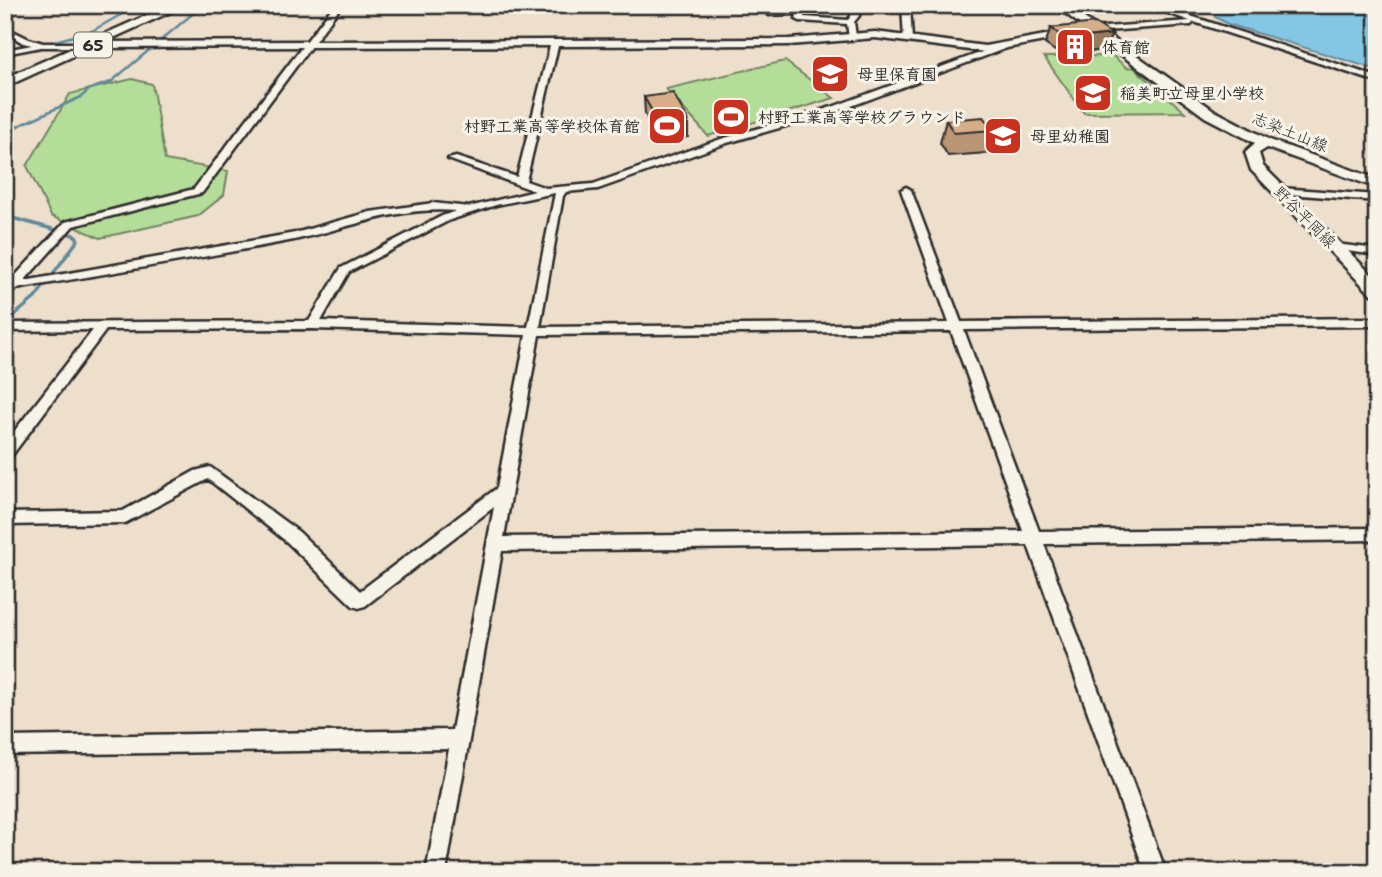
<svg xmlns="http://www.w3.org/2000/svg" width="1382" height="877" font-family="'Shantell Sans','Klee One',sans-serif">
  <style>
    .green { fill: #b4dd99; stroke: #708462; stroke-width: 2 }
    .water { fill: #83c7e5; stroke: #60899b; stroke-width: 2 }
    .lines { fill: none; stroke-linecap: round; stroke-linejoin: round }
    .stream-far2 { stroke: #60899b; stroke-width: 2.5 }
    .stream-far1 { stroke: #60899b; stroke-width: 3.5 }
    .stream { stroke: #60899b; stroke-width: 4.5 }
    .minor-casing { stroke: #2b2b2b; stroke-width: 5 }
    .tertiary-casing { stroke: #2b2b2b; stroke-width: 5 }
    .secondary-casing { stroke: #2b2b2b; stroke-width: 5 }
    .primary-casing { stroke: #2b2b2b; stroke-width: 5 }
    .minor { fill: #f7f3e8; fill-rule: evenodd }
    .tertiary { fill: #f7f3e8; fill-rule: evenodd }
    .secondary { fill: #f7f3e8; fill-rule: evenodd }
    .primary { fill: #f7f3e8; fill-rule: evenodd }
    .wall { fill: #ba9676; stroke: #2b2b2b; stroke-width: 2 }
    .shaded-wall { fill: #977a60; stroke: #2b2b2b; stroke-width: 2 }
    .building { fill: #d8ae89; stroke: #2b2b2b; stroke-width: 2 }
    .labels { text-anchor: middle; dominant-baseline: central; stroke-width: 6; stroke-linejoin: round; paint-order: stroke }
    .shield { fill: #f7f3e8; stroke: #686764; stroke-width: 2 }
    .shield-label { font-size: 16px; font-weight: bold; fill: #2b2b2b }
    .far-poi-label { font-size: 16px; font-weight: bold; fill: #2b2b2b; stroke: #f7f3e8; text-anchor: start }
    .far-street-label { font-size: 16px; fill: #2b2b2b; stroke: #f7f3e8 }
  </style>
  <rect width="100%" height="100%" fill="#eedecc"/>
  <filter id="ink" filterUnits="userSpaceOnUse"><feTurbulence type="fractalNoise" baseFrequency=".0143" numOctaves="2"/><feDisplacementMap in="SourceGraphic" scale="14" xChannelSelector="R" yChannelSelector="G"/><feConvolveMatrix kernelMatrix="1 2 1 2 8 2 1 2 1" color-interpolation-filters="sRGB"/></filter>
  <g filter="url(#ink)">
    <!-- green -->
    <path class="green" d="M1113 56 1127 68 1133 67 1185 112 1084 113 1044 57Z
      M785 61 834 98 708 136 666 89Z
      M132 79 152 84 165 160 228 171 224 195 198 216 100 238 51 216 27 166 70 94Z"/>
    <!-- water -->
    <path class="water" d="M1207 5H1377V70L1228 24 1215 17Z"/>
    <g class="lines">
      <!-- stream-far2 -->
      <path class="stream-far2" d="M44 44 92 31 122 14 147 5
        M5 132 81 97 90 89 111 82 203 5"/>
      <!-- stream-far1 -->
      <path class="stream-far1" d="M5 216 67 233 76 236 78 240 35 298 5 323"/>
      <!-- stream -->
      <path class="stream" d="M5 323 8 321"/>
      <defs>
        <path id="minor" d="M334 5 341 6 202 193 73 226 24 281 295 233 370 212 433 203 469 207 535 191 448 159 456 157 517 177 551 42 555 40 559 42 526 181 546 188 593 184 721 139 832 107 1004 44H1007V48L838 111 727 143 598 189 566 192 563 196 540 327 949 323 901 190 906 187 911 190 961 322 1377 318V326L964 330 1039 531 1377 528V540L1044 544 1166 872H1145L1028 545 502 551 446 872H426L449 749 5 755V737L452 730 494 507 365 606 359 608 353 606 287 542 208 479 125 523 5 525V513L123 511 195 471 210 467 299 532 360 591 497 488 526 335 313 329 106 330 10 458 5 459V443L93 330 5 331V323L309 321 341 268 442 216 456 211C397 206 350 228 294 240 202 258 109 273 16 289L5 298V287L65 222 194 189ZM555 193 528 327 321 321 349 272 450 220 496 205ZM951 331 1023 531 504 537 539 335Z
          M762 5H769L771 11 804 10V17L848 20 851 16 853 5H861L859 16 854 22 856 36 849 38 847 24 800 21 796 19 797 14 769 15Z
          M902 5H910L912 40 908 42 904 40Z
          M1146 5H1157L1377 77V82L1194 22 1191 25 1091 32 1087 30 1091 28 1190 21Z
          M5 27 29 39 43 43H94L98 45 94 47H41L5 54V50L32 45 23 43 5 32Z
          M1280 188 1377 195V201L1276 193 1275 191Z
          M1335 244 1377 249V255L1331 249 1330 247Z"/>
        <path id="tertiary" d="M1073 30 1078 33 1077 35 985 52 875 38 789 45 94 48 89 45 94 42 789 39 875 32 985 46Z"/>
        <path id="secondary" d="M1054 5H1066L1215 111 1270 140 1377 179V188L1267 148 1259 153 1263 166 1377 280V295L1371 294 1251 170 1245 152 1255 143 1205 117Z"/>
        <path id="primary" d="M170 5H186L5 87V78Z"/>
      </defs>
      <!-- minor casing -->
      <use href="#minor" class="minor-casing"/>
      <!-- tertiary casing -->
      <use href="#tertiary" class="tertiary-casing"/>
      <!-- secondary casing -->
      <use href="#secondary" class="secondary-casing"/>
      <!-- primary casing -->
      <use href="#primary" class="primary-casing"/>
      <!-- minor -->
      <use href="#minor" class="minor"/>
      <!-- tertiary -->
      <use href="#tertiary" class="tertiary"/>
      <!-- secondary -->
      <use href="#secondary" class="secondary"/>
      <!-- primary -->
      <use href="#primary" class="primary"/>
    </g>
    <!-- wall -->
    <path class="wall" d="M1051 28 1105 50 1061 55 1045 44Z
      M644 97 688 120V137L660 142 645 114Z
      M946 120 994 130 987 153 948 156 940 143Z"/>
    <!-- shaded-wall -->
    <path class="shaded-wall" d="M1112 34 1105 50 1061 55 1066 39Z
      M688 120V137L660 142V125Z"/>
    <!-- building -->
    <path class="building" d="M1095 23 1112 34 1066 39 1051 28Z
      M673 93 688 120 660 125 644 97Z
      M983 117 994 130 954 133 946 120Z"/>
  </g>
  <!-- icons -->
  <defs>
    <symbol id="building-square" viewBox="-11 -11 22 22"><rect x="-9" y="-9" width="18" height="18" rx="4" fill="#c8321e" stroke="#f7f3e8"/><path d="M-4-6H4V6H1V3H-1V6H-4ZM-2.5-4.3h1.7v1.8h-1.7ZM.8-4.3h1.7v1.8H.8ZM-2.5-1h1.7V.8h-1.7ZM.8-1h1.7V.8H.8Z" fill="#fff"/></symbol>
    <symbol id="school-square" viewBox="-11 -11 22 22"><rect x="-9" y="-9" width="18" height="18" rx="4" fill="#c8321e" stroke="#f7f3e8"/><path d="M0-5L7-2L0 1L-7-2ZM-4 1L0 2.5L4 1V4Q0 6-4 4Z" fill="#fff"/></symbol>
    <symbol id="stadium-square" viewBox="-11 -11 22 22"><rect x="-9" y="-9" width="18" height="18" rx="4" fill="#c8321e" stroke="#f7f3e8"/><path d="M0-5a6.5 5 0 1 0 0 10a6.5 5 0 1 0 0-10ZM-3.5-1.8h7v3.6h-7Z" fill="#fff"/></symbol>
  </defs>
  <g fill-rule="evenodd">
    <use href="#building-square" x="1053" y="25" width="44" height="44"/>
    <use href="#school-square" x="808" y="52" width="44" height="44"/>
    <use href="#school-square" x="1071" y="71" width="44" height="44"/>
    <use href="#stadium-square" x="709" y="95" width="44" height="44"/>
    <use href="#stadium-square" x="645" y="104" width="44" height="44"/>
    <use href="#school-square" x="981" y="114" width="44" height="44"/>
  </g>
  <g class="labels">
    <!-- shield labels -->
    <rect class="shield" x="74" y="32.5" width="38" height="25" rx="5"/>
    <g class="shield-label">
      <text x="93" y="45">65</text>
    </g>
    <!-- far-poi labels -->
    <g class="far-poi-label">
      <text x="1102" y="47">体育館</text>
      <text x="857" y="74">母里保育園</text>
      <text x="1120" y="93">稲美町立母里小学校</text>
      <text x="758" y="117">村野工業高等学校グラウンド</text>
      <text x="640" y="126" text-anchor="end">村野工業高等学校体育館</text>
      <text x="1030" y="136">母里幼稚園</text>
    </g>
    <!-- far-street labels -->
    <g class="far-street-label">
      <text transform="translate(1290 132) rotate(22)">志染土山線</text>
      <text transform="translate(1305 217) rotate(45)">野谷平岡線</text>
    </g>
  </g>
  <!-- margin -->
  <rect width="1382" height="877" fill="none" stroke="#f7f3e8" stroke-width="28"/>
  <rect x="14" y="14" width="1354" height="849" fill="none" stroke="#2b2b2b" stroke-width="2.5" filter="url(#ink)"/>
</svg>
